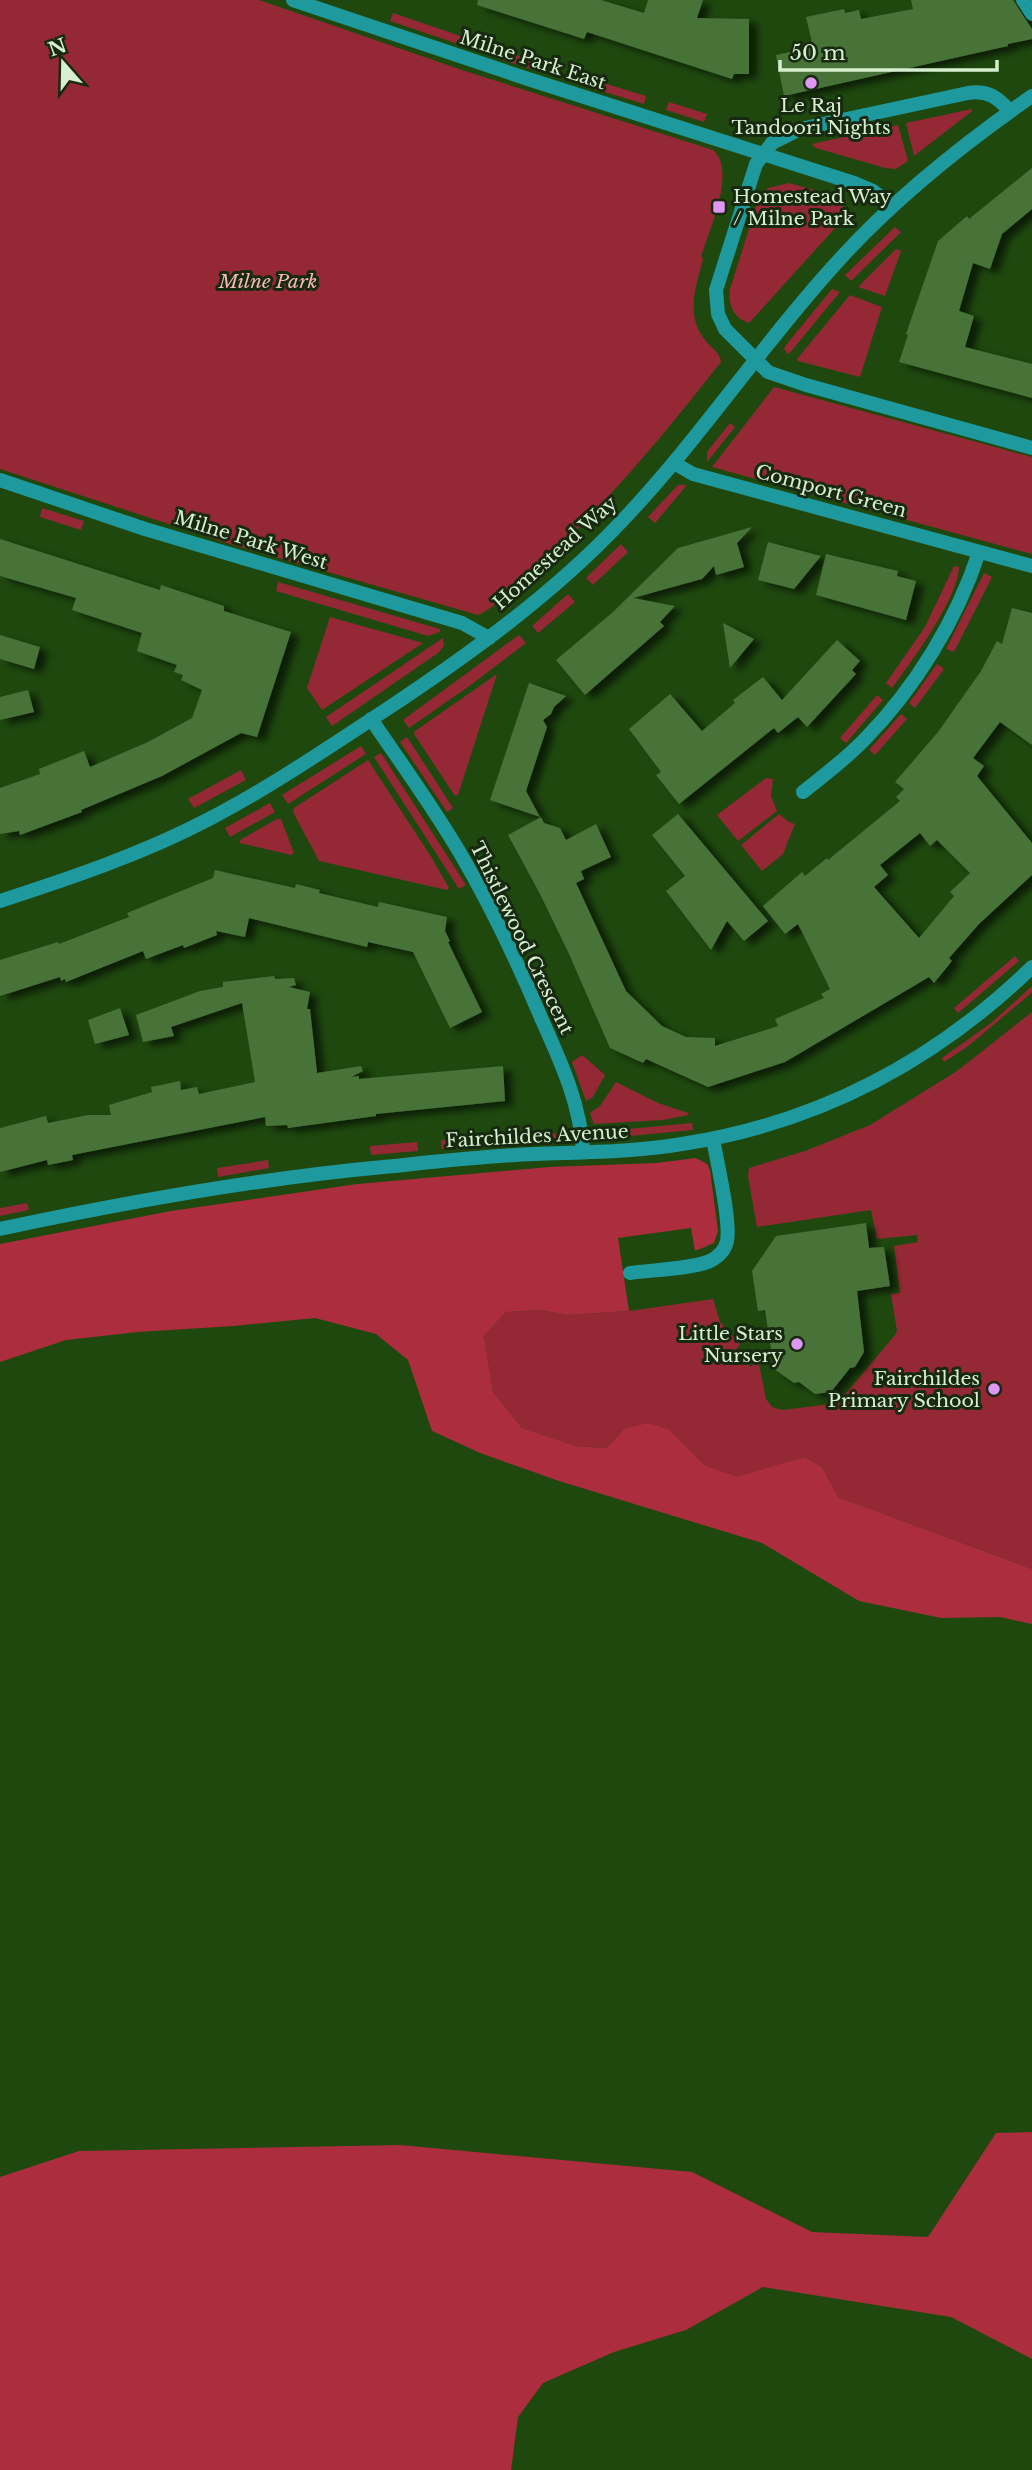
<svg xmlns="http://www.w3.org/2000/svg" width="1032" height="2470" font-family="'Libre Baskerville',serif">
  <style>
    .green { fill: #942935 }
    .forest { fill: #ac2d3d }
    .building { fill: #477239; fill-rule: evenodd; filter: url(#shadow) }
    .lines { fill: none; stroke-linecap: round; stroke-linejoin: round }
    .service { stroke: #1e9a9e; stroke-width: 14 }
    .minor { stroke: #1e9a9e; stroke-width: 14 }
    .poi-dot { fill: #de98f2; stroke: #172911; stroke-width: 2.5 }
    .labels { text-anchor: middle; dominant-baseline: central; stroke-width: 6; stroke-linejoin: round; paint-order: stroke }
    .street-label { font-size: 19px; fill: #d7efd0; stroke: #172911 }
    .poi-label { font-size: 19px; fill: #d7efd0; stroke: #172911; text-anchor: end }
    .park-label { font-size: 19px; font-style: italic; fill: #f8b6b6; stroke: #172911 }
  </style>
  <defs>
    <filter id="shadow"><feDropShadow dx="8" dy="4.5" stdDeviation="3.5" flood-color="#0009"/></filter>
  </defs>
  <rect width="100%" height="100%" fill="#1e480e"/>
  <!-- green -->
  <path class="green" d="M0 0H259L465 71 713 150C737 170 709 231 701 257L703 259C696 287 685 315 705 340 711 348 720 352 721 362 661 438 608 503 536 568 519 584 499 605 478 615L227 543 0 469Z
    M393 13 478 42 476 50 390 21Z
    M502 50 547 65 544 73 499 59Z
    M597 81 646 96 644 104 595 89Z
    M669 102 707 114 704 122 666 110Z
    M972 109 971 112 914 156 906 123Z
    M898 125 908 161 896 169 885 168 816 148 812 144Z
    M789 183 837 196 847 201C840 209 842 219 836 227L749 323C733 317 728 306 730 289L759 197 768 188Z
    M895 227 901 232 851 281 845 275Z
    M896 249 901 251 885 296 858 287Z
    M832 289 840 292 789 354 787 353 784 349 786 345Z
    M850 295 882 307 860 377 798 361 797 359Z
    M774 387 1032 457V554L712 467Z
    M730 423 735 427 707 462V452Z
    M678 485H687L655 523 648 517Z
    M42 508 84 521 81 530 40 517Z
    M621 544 628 552 593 585 586 578Z
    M954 566 959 567C958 599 912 661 892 688L886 683 925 627Z
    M984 573 992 577 954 652 946 649Z
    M278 582 440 629V632L428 636 276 591Z
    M568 594 575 602 538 633 532 626Z
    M330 617 423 643 322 710 307 688Z
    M519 635 526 643 468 687 409 728 403 720Z
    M443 638 444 646 438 653 332 726 326 717Z
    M937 664 944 669 915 708 909 703Z
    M497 674 458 795 455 796 414 734 415 731Z
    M877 695 883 700 846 743 840 738Z
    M901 714 907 719 875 755 869 750Z
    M407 737 453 808 447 812 400 742Z
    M361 746 366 754 288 804 282 795Z
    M381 753 466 885 459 889 374 757Z
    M368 760 430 855 449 888 447 890 319 861 293 812 294 808Z
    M241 770 246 780 194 808 188 799Z
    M766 778 773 779 771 796 777 811 738 841 717 815Z
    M270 803 275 812 230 837 225 828Z
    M779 814 789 822 795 824 783 854 762 871 741 845Z
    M277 819H281L294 853 291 855 240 843V840Z
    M1015 956 1019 961 958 1013 954 1008Z
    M1032 986V992L1028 996 967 1047 944 1062 942 1058 991 1023Z
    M1032 1012V1569L838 1497 822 1467 804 1457 737 1478 704 1465 670 1430 624 1429 607 1448 576 1446 522 1428 493 1392 484 1336 506 1312 540 1310 568 1315 629 1311 713 1299 720 1322 740 1344 735 1351 751 1367 758 1359 766 1399 772 1407 782 1410 831 1404 843 1397 895 1335 897 1331 891 1294 900 1293 894 1246 918 1242 917 1235 877 1239 871 1210 757 1227 748 1176 749 1168 805 1151 870 1125 957 1071Z
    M582 1055 605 1075 593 1097 586 1101 572 1062Z
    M616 1082 658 1103 688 1113 689 1115 663 1120 594 1124 590 1113 600 1106Z
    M692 1123 693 1130 608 1138 607 1131Z
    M554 1133 560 1138 551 1141 506 1144V1136Z
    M489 1137V1146L442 1149 441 1140Z
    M417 1142 418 1151 371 1155 370 1146Z
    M268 1160 269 1168 218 1177 217 1168Z
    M27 1203 29 1210 0 1216V1208Z"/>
  <!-- forest -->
  <path class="forest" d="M696 1158 707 1164 710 1170 718 1231 714 1243 695 1251 691 1228 618 1238 629 1311 568 1315 540 1310 506 1312 484 1336 493 1392 522 1428 576 1446 607 1448 624 1429 648 1423 670 1430 704 1465 737 1477 804 1457 822 1467 838 1497 1032 1569V1624L1000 1617 941 1618 859 1601 762 1543 559 1481 480 1453 432 1431 408 1360 376 1334 315 1318 234 1326 138 1332 66 1340 0 1362V1244L171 1211 357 1184 549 1167 656 1163Z
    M1032 2132V2359L951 2317 763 2287 686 2330 614 2352 543 2383 518 2417 511 2470H0V2177L79 2151 400 2145 692 2172 812 2232 928 2237 996 2133Z"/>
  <!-- building -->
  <path class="building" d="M478 0H601L644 13 648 0H703L697 18 749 19V74H734L732 79 587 32 584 39 477 5Z
    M911 0H1013L1032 29V39L1008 44V46L784 96 776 55 813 47 806 17 844 9 845 13 859 10 861 19 913 9Z
    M1032 168V209L1002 234 990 269 973 263 959 311 974 316 965 347 1032 364V398L899 362 908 335 906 334 938 241 967 216 969 219Z
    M752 527 737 543 744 567 716 575 714 566 702 579 633 598 675 606 660 622 664 626 585 695 556 660 613 612 678 548Z
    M0 539 160 590 161 585 224 606V611L291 632 257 737 241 733 162 776 81 810 82 812 20 835 19 831 0 834V788L40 774 39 769 84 751 90 767 148 742 192 718 202 690 181 680 183 675 174 672 177 665 137 651 142 633 72 610 76 598 0 576Z
    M768 542 821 556 794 589 758 580Z
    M826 554 898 571 897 576 916 581 906 620 816 595Z
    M1012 608 1032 613V745L1000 722 973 758 984 766 977 776 1032 843V875L979 924 949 958 952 961 934 983 929 977 785 1062 708 1087 646 1059 643 1063 610 1048 569 954 540 894 508 835 541 817 544 823 560 828 566 840 596 824 611 857 581 871 584 879 576 883 626 991 662 1026 686 1037 715 1038V1046L778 1026 775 1019 824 998 821 994 830 989 798 924 785 934 763 906 802 872 805 876 827 858 828 860 900 801 896 797 904 789 895 782 938 732 981 671 997 641 1002 644ZM920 833 930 846 937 840 970 873 950 892 954 896 919 938 874 887 888 875 880 865Z
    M723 623 754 639 730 668Z
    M0 635 40 647 34 669 0 659Z
    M837 640 860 661 852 670 856 674 807 727 798 717 778 733 774 728 679 804 656 775 661 772 629 729 670 694 702 731 735 703 733 700 763 677 782 700Z
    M529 683 566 696 554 707 551 714 543 720 547 727 526 791 540 817 490 800Z
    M28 690 34 712 0 720V697Z
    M678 814 768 921 744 941 727 921 711 950 666 891 685 876 652 835Z
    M215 870 295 888 296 884 320 890 319 893 378 907 379 902 447 917 445 931 450 941 448 942 482 1012 450 1028 413 952 368 942 367 947 249 918 245 937 216 931 217 935 184 948 183 945 146 959 143 951 66 982 65 979 61 981 60 977 0 996V960L58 942 59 944 129 917 127 913 213 878Z
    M274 976 275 979 294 978 296 985 289 987 310 992 307 1009H310L317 1073 361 1066 363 1071 351 1077 359 1076V1079L503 1066 505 1101 376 1114V1116L288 1128 287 1125 266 1126 265 1117 72 1155 73 1160 48 1165 47 1160 0 1172V1128L46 1116 48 1123 88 1115H111L109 1105 152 1092 151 1087 180 1081 181 1090 197 1087 199 1094 255 1082 242 1003 171 1027 174 1036 143 1042 136 1015 200 991 223 987V982Z
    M120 1008 129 1035 95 1044 88 1020Z
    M866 1223 869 1248 884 1247 890 1286 857 1291 864 1352 855 1367 850 1368 831 1392 815 1394 799 1382 794 1383 774 1369 765 1310 758 1311 752 1271 776 1236Z"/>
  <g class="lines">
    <!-- service -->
    <path class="service" d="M1023 0 1032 14
      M630 1273C651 1270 692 1269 710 1261 718 1257 725 1250 727 1241 731 1220 717 1162 713 1139"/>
    <!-- minor -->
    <path class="minor" d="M293 0 528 79 854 183 873 191 892 206
      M1010 111C997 97 988 90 968 93L800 129 772 143 756 164 716 290 718 314 725 329 768 372 806 385 1032 448
      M674 463 693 474 1032 566
      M0 480 145 529 462 623 489 638
      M371 719C401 763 433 807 460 853 491 906 518 963 542 1020 561 1062 581 1106 583 1152
      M803 792C824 775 846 759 865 739 915 688 957 620 979 552
      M0 901C71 878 145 853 211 818 272 786 329 747 387 709 470 654 553 594 621 522 700 439 762 344 839 260 896 197 963 144 1032 96
      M0 1229C126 1202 254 1179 383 1167 433 1162 484 1156 535 1154 584 1152 634 1152 682 1144 818 1123 934 1062 1032 967"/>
  </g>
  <!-- markers -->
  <g class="poi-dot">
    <circle cx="811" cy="83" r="7"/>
    <rect x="712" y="200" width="14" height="14" rx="3.5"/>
    <circle cx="797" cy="1344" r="7"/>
    <circle cx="994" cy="1389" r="7"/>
  </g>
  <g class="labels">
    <!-- street labels -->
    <g class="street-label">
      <text transform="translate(533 60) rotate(18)">Milne Park East</text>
      <text transform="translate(831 491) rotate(15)">Comport Green</text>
      <text transform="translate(251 540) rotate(17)">Milne Park West</text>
      <text transform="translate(555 553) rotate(-42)">Homestead Way</text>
      <text transform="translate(522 938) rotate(64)">Thistlewood Crescent</text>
      <text transform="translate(537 1136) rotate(-3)">Fairchildes Avenue</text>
    </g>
    <!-- poi labels -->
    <g class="poi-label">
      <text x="811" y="105" text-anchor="middle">Le Raj<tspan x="811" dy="22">Tandoori Nights</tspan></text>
      <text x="733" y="196" text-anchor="start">Homestead Way<tspan x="733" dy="22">/ Milne Park</tspan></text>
      <text x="783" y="1333">Little Stars<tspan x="783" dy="22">Nursery</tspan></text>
      <text x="980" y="1378">Fairchildes<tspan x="980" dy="22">Primary School</tspan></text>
    </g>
    <!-- park labels -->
    <g class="park-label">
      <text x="268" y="281">Milne Park</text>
    </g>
  </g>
  <!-- north arrow -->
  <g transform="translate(63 63) rotate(340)" stroke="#172911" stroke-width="5" paint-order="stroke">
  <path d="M0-5L12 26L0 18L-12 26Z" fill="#d7efd0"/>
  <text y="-10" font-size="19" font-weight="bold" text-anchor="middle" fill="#d7efd0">N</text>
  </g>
  <!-- scale -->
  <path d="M780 60v10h217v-10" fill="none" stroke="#d7efd0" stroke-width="3.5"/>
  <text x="790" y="60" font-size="21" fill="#d7efd0" stroke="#172911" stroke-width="5" paint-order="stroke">50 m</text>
</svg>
